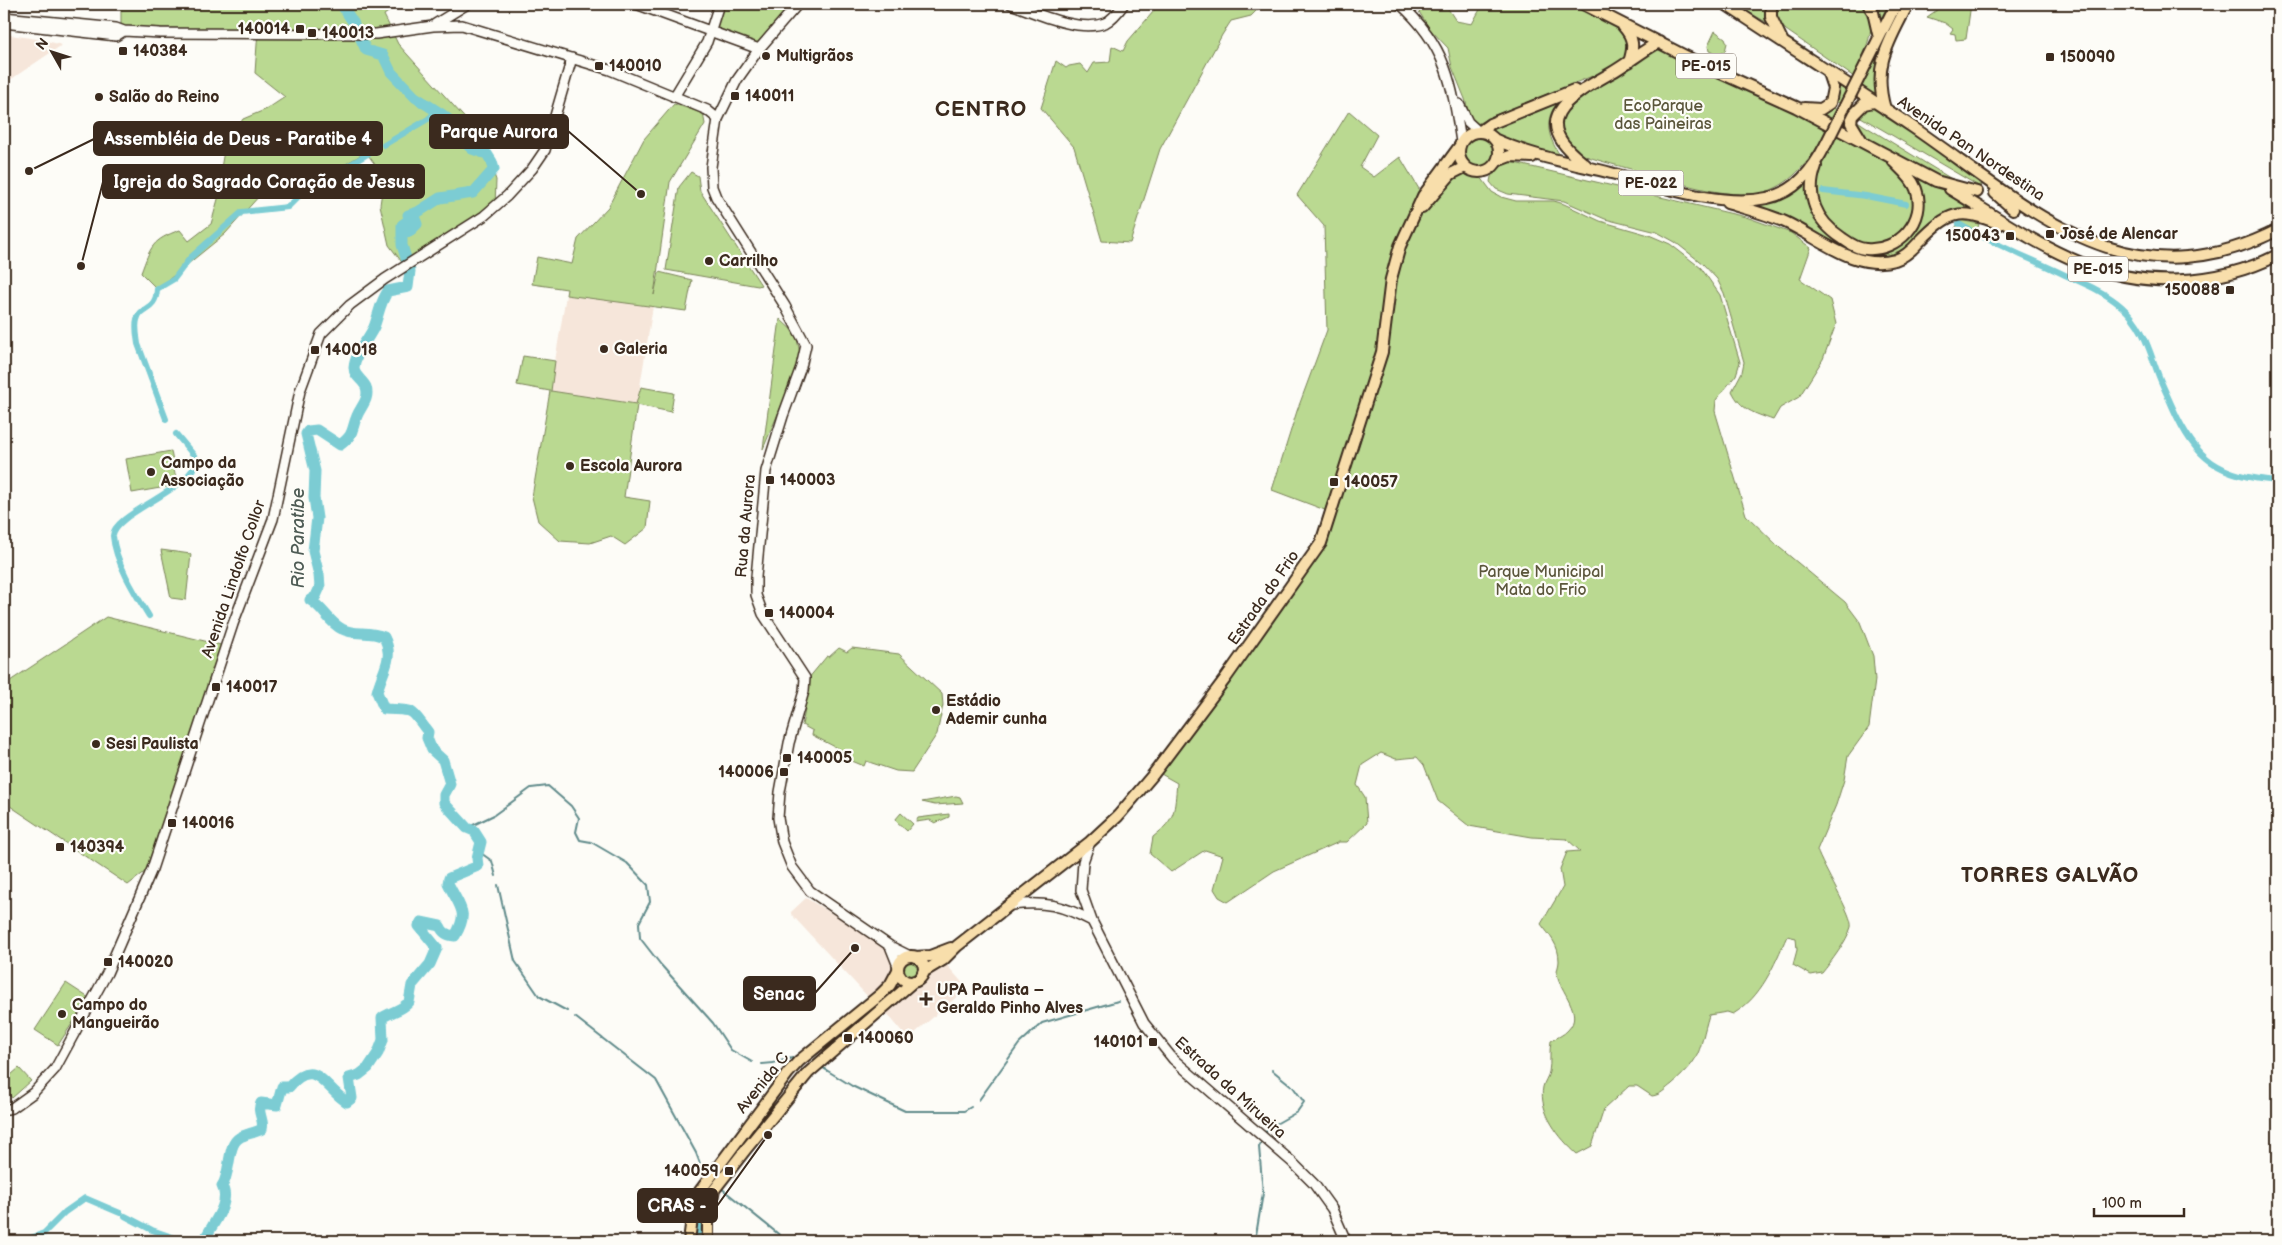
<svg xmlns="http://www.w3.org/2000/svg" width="2282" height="1245" font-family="'Balsamiq Sans',sans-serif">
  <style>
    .built { fill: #f6e6da }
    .green { fill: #bad991; stroke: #7a8258 }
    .water { fill: #7bccd3; stroke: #618b8b }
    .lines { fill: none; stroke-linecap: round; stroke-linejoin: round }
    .stream { stroke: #618b8b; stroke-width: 2 }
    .canal { stroke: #7bccd3; stroke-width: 6 }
    .river { stroke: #7bccd3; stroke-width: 11 }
    .secondary-casing { stroke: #3b2a1e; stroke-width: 12 }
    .primary-casing { stroke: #3b2a1e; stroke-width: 14 }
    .trunk-casing { stroke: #3b2a1e; stroke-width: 14 }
    .secondary { stroke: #fdfcf7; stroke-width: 9 }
    .primary { stroke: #f8deab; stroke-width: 10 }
    .trunk { stroke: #f8deab; stroke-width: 10 }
    .trunk-bridge-casing { stroke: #3b2a1e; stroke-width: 14; stroke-linecap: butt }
    .trunk-bridge { stroke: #f8deab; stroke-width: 10 }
    .poi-dot { fill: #3b2a1e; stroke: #fdfcf7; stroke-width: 2 }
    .labels { text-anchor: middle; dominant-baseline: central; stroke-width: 4.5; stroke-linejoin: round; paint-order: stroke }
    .shield { fill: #fdfcf7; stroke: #75695f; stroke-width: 1 }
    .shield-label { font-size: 15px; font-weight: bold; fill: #3b2a1e }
    .poi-label { font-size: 16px; font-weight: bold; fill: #3b2a1e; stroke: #fdfcf7; text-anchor: start }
    .park-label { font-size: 16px; fill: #5b563b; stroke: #fdfcf7 }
    .street-label { font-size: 16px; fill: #3b2a1e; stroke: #fdfcf7 }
    .water-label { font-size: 18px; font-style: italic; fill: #4e5b54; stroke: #fdfcf7 }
    .district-label { font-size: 21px; font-weight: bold; letter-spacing: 1px; fill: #3b2a1e; stroke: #fdfcf7 }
    .leader { fill: none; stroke: #3b2a1e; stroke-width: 2 }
    .callout-dot { fill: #3b2a1e; stroke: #fdfcf7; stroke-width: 2 }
    .callout { fill: #3b2a1e; stroke: #3b2a1e; stroke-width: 2 }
    .callout-label { font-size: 18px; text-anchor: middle; font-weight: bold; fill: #fff }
  </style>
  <rect width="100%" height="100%" fill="#fdfcf7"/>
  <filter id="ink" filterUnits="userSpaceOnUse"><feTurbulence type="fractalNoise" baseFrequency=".02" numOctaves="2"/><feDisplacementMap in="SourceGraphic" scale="10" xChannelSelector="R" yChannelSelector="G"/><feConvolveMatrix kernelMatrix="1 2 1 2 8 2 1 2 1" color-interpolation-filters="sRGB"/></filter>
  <g filter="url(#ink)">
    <!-- built -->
    <path class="built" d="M4 34 43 40 62 45 4 84Z
      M566 295 653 306 637 405 550 391Z
      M806 898 885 945 896 969 884 987 869 998 791 914V912Z
      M945 963 967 988 908 1039 885 1011Z"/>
    <!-- green -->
    <path class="green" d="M121 4H400L384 15 398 44 470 124 487 154 496 180 495 206 404 265 389 245 380 205 384 177 366 152 305 188 278 175 225 234 157 289 141 273C151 246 152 240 180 230L189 241 211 224 220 192V174L225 145 243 119 267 109 285 97 255 73 258 30 121 27Z
      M719 4H793L759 49 710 31Z
      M1160 4H1263L1251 16 1231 21 1222 35 1160 149 1130 243 1102 241 1074 147 1041 108 1056 61 1066 68 1069 66 1080 64 1088 73 1094 63 1110 62 1112 46 1123 51 1128 41Z
      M1411 4H1445L1456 21 1472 24 1483 4H1574L1624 32 1628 40 1627 57 1600 73 1495 115 1477 124 1471 121 1465 99 1452 67 1448 48 1429 28 1418 10Z
      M1735 4H1770L1766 22Z
      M1776 4H1860C1884 20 1862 55 1854 77L1786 30C1778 22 1774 15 1776 4Z
      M1873 4H1889L1881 18Z
      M1940 4H1971L1966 39 1956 40 1955 34 1950 33 1953 29 1945 23 1927 17 1937 10Z
      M1715 31 1725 38 1727 43 1725 51 1719 55 1709 51 1708 46Z
      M1886 45 1875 79 1882 104 1860 89 1878 53Z
      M1659 47 1827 126C1822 141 1814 153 1804 165 1794 176 1785 184 1771 190 1736 203 1676 182 1641 172 1615 164 1588 160 1565 146L1559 124 1564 109 1636 57Z
      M1832 75 1851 89 1842 105 1834 100Z
      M1558 102C1542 121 1549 140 1562 158 1537 152 1511 144 1489 130Z
      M674 104 703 113 705 124 670 182 654 295 659 272 692 280 686 311 566 295 567 289 532 284 537 257 572 264 578 239 608 207 644 139Z
      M1870 105 1883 111 1975 177 1982 188 1854 113Z
      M1830 106 1839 111 1834 122 1811 111Z
      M1349 111 1377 135 1360 167 1374 177 1400 157 1419 189 1408 218 1379 347 1325 510 1272 490 1297 411 1327 330 1324 226 1297 195Z
      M1853 118 1865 126 1963 186 1937 180 1863 137Z
      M1837 131C1851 140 1888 159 1898 170 1919 193 1921 218 1893 236 1886 240 1876 244 1868 244 1855 243 1844 233 1834 226 1826 220 1815 206 1815 195 1814 174 1828 151 1837 131Z
      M1463 152a16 16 0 1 1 32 0a16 16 0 1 1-32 0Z
      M1506 161 1746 217 1791 233 1811 248 1800 279 1830 300 1836 324 1823 359 1799 397 1780 408 1773 420C1754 413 1741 410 1732 391L1742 372 1744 362 1724 293 1717 279 1703 264 1675 242 1657 232 1605 219 1564 201 1508 194 1496 189 1490 182C1492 170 1495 165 1506 161Z
      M1471 170 1477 172 1492 192 1501 197 1516 201H1554L1564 204 1600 221 1649 235 1670 244 1701 268 1720 295 1740 362 1736 375 1716 400 1715 411 1746 515 1780 548 1845 602 1860 622 1873 656 1875 680 1869 727 1848 756 1844 780 1836 805 1817 850C1822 866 1854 917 1851 927 1847 941 1831 962 1822 973L1811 975 1793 965 1797 950 1796 938 1787 936C1774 965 1762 997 1733 1014L1727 1012 1709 1015C1698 1052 1703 1057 1672 1084 1665 1089 1661 1095 1652 1096L1637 1086H1629L1604 1109 1592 1146 1577 1154C1560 1139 1538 1112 1543 1087 1544 1082 1548 1077 1549 1072 1551 1062 1549 1052 1551 1041 1556 1038 1564 1035 1568 1030 1585 1013 1559 991 1557 973 1557 969 1559 965 1559 961 1559 945 1550 936 1541 924L1563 887 1560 869 1567 852 1580 851 1567 839 1532 837 1469 826 1438 801 1424 765 1417 757 1396 759 1381 753 1362 765 1357 785 1365 797 1367 823 1347 842H1339L1274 871 1228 902 1219 897 1214 889 1223 856 1205 850 1171 872 1150 854 1153 837C1177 818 1174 811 1177 783L1161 774 1308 571C1344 505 1362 432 1385 360L1383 336 1405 232 1447 182Z
      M1811 171 1815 217 1867 252 1909 235 1918 185 1912 172 1986 214 1964 211 1903 255 1866 259 1746 205 1771 201Z
      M691 172 698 176 700 191 761 285 758 286 666 270 679 187Z
      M1960 220 1979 224 1974 241 1955 229Z
      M780 319 796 334 800 353 791 383 763 449Z
      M523 356 555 361 551 391 636 404 641 387 674 393 671 412 637 405 624 497 650 501 647 528 625 545 611 536 590 543 560 541 538 521 532 497 550 391 517 385Z
      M171 451 177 485 132 493 126 459Z
      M161 550 191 554 186 600 171 598Z
      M106 617 221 645 146 871 128 885 4 802V685Z
      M839 648 847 652 852 648 899 654 942 694 943 705 937 734 912 772 896 771 866 761 864 766 838 755 841 750 812 735 813 731 802 725 805 710 801 709 808 679 827 656 829 657Z
      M956 796 960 797 963 803 935 805 922 802Z
      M901 813 913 824 907 831 895 820Z
      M949 814V817L935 823 930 820 916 822 918 818Z
      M900 969a10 10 0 1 1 20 0a10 10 0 1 1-20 0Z
      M66 983 89 998 58 1045 35 1030Z
      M19 1068 31 1081 12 1098 4 1089V1081Z"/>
    <!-- water -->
    <path class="water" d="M711 1184 713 1186C704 1203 700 1222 701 1241H696C695 1221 700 1200 711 1184Z"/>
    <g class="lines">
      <!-- stream -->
      <path class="stream" d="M467 828 494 815 531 788 548 786 571 806 579 818 576 832 580 840 591 842 627 863 648 885 650 902 639 923 640 938 661 965 713 1023 731 1050 752 1062
        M478 851 492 861 496 876
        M498 885 515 961 539 996 567 1011
        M575 1017 656 1080 696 1153 704 1174
        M762 1064 773 1063 796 1057
        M823 1068 852 1086 905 1111H964L971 1107
        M979 1100 1019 1044 1042 1023 1118 1001
        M1266 1133 1267 1129 1297 1112 1304 1102 1293 1087 1272 1070
        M721 1188 787 1241
        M1255 1241 1263 1193 1259 1147 1261 1143"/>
      <!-- canal -->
      <path class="canal" d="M384 145 428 119 437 111
        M1823 191 1866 196 1906 204
        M1959 224C1993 244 2029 258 2065 275 2085 284 2105 292 2121 306 2142 324 2148 346 2157 371 2161 383 2167 394 2172 406 2196 461 2219 476 2278 481
        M166 419 138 344C137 336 135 327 137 320 140 305 156 312 157 289L174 279 190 258 242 212 288 207 301 194 376 149
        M149 616C136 595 115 562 113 536 112 513 198 488 196 458L176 434
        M125 1216 152 1230 184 1241
        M23 1241 44 1233 65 1212 85 1198 120 1213"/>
      <!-- river -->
      <path class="river" d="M204 1241C210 1226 232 1204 222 1186 231 1173 227 1145 239 1138 245 1134 255 1133 262 1129 265 1120 256 1112 261 1103L277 1105 282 1087H289C315 1055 325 1089 347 1102L352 1098 349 1078 359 1075 368 1068 378 1053 383 1040 382 1018C392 1011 401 1011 409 1002L412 985 430 964 437 948 419 926 421 922 440 926C443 933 447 935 455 936 470 911 459 907 448 883L449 878 478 866 477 858 481 842 474 831 467 828 444 803V795L450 784 443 760 432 750 427 738 428 732C409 707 417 711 384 709L377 692C382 671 395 658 384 637 368 630 355 636 342 629 329 623 323 607 310 600L316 596 320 587 319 575 313 551 317 518 314 498 315 471 306 434 308 431 317 430 340 445C355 434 351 430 357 416 361 406 370 399 366 387 363 380 354 376 354 368 355 353 368 340 374 327 379 314 380 302 388 291L408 287 410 271 402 245V225L409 220V232L417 224 415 219 408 215 418 212 440 198 473 193 494 169 492 162 487 154 472 149 450 129 448 119 443 115 415 97 391 72 383 55 366 50 353 22 341 4"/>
      <defs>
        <path id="secondary" d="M636 4 759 49
          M798 4 759 49 737 80 718 119 711 167 712 187 716 197 785 306 806 345 801 367 783 416 766 471 756 577V595L763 614 805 678 804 691 789 743 780 792 778 818 782 842 792 867 810 891 890 946 910 956
          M1011 4C1036 13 1079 33 1105 23 1113 19 1119 11 1124 4
          M1400 4C1446 45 1452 83 1461 142
          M4 17 116 28 124 31 160 33 376 34 433 26 462 25 610 70 695 105 707 110 718 119
          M4 23 116 36 124 31
          M435 24 466 5
          M674 97 707 42 719 4
          M1459 104 1468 122 1479 132
          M1090 842 1083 862 1081 890 1092 921 1144 1023 1173 1059 1292 1162 1314 1184 1332 1209 1346 1241
          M1011 905C1045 901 1062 905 1092 921
          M890 946 898 966
          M4 1110 12 1108 33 1093 55 1069 107 973 152 869 233 624 273 519 300 391 321 334 350 305 385 279 484 216 507 196 532 169 545 150 572 58"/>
        <path id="primary" d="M1422 208 1451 174 1465 167
          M898 969a13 13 0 1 1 26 0a13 13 0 1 1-26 0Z
          M915 957 930 956 951 948
          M923 972 943 960 957 946 1090 842 1118 816 1152 776 1225 679 1321 543 1382 352 1391 279 1400 246 1423 196 1459 147
          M689 1241 693 1210 700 1191 788 1073 799 1061 880 995 890 985 898 970
          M708 1241V1222L714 1190 746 1149 808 1073 914 981"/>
        <path id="trunk" d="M1583 4 1703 65 1796 107 1936 181 1977 192
          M1725 4C1788 46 1852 86 1914 128 2033 210 2127 306 2278 230
          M1771 4V17L1782 40
          M1868 4 1873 12 1879 38
          M1623 26C1634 38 1634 47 1629 62
          M1862 72 1896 4
          M1804 108 1821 109 1830 103 1833 88 1827 70
          M1885 109C1872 65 1889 42 1908 4
          M1479 132 1490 124 1574 90
          M1459 152a20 20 0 1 1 40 0a20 20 0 1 1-40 0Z
          M1494 139C1531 156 1571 163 1611 173 1658 185 1718 208 1767 198 1795 193 1814 168 1826 144
          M1862 141 1851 123 1852 116 1864 104 1874 102
          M1497 161 1510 156 1532 157
          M1586 165C1527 121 1565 99 1611 73 1627 64 1642 51 1659 42
          M1816 166C1805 196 1816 221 1842 238 1849 243 1857 249 1866 249 1898 252 1928 220 1916 189 1912 178 1902 170 1894 162
          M1950 189C1992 214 2033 243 2079 262 2142 289 2217 286 2278 255
          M1995 193 2013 209
          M1727 203C1747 209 1767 214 1785 222 1820 238 1854 271 1895 260 1905 257 1912 250 1919 242 1949 212 1958 207 2000 224"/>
      </defs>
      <!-- secondary casing -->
      <use href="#secondary" class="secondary-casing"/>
      <!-- primary casing -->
      <use href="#primary" class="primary-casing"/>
      <!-- trunk casing -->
      <use href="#trunk" class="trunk-casing"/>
      <!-- secondary -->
      <use href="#secondary" class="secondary"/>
      <!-- primary -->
      <use href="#primary" class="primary"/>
      <!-- trunk -->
      <use href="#trunk" class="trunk"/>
      <defs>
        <path id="trunk-bridge" d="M1826 144 1862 72"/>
      </defs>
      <!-- trunk-bridge casing -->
      <use href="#trunk-bridge" class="trunk-bridge-casing"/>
      <!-- trunk-bridge -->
      <use href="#trunk-bridge" class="trunk-bridge"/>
    </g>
  </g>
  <!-- markers -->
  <g class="poi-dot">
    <rect x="295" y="24" width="10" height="10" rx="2.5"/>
    <rect x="307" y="28" width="10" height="10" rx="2.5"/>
    <rect x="118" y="46" width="10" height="10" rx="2.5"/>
    <circle cx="766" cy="56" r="5"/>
    <rect x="2045" y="52" width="10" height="10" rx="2.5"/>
    <rect x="594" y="61" width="10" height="10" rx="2.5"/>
    <rect x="730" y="91" width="10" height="10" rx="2.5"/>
    <circle cx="99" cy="97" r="5"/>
    <rect x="2045" y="229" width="10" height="10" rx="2.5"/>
    <rect x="2005" y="231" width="10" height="10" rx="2.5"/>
    <circle cx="709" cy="261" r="5"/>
    <rect x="2225" y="285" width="10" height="10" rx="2.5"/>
    <circle cx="604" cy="349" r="5"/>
    <rect x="310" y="345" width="10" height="10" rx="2.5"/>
    <circle cx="570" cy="466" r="5"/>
    <circle cx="151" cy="472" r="5"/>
    <rect x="765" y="475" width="10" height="10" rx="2.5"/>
    <rect x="1329" y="477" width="10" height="10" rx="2.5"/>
    <rect x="764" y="608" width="10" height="10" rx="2.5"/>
    <rect x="211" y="682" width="10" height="10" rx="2.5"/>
    <circle cx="936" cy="710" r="5"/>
    <circle cx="96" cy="744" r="5"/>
    <rect x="782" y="753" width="10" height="10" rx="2.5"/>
    <rect x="779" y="767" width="10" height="10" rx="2.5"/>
    <rect x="167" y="818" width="10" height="10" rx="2.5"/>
    <rect x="55" y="842" width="10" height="10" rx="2.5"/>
    <rect x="103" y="957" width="10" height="10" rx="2.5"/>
    <path d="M923.5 991.5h5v5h5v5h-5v5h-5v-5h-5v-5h5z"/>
    <circle cx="62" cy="1014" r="5"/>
    <rect x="843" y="1033" width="10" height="10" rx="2.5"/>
    <rect x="1148" y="1037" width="10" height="10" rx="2.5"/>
    <rect x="724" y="1166" width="10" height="10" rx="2.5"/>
  </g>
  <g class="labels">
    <!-- shield labels -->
    <g class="shield">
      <rect x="1676" y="53.5" width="60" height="25" rx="4"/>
      <rect x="1618.5" y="170.5" width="65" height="25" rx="4"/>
      <rect x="2068" y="256.5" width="60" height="25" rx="4"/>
    </g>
    <g class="shield-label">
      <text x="1706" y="66">PE-015</text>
      <text x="1651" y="183">PE-022</text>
      <text x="2098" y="269">PE-015</text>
    </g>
    <!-- poi labels -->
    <g class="poi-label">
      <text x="290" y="29" text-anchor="end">140014</text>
      <text x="322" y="33">140013</text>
      <text x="133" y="51">140384</text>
      <text x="776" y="56">Multigrãos</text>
      <text x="2060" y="57">150090</text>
      <text x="609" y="66">140010</text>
      <text x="745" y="96">140011</text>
      <text x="109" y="97">Salão do Reino</text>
      <text x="2060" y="234">José de Alencar</text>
      <text x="2000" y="236" text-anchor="end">150043</text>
      <text x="719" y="261">Carrilho</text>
      <text x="2220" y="290" text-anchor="end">150088</text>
      <text x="614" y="349">Galeria</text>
      <text x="325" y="350">140018</text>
      <text x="161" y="463">Campo da<tspan x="161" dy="18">Associação</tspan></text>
      <text x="580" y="466">Escola Aurora</text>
      <text x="780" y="480">140003</text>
      <text x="1344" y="482">140057</text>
      <text x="779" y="613">140004</text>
      <text x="226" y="687">140017</text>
      <text x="946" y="701">Estádio<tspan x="946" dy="18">Ademir cunha</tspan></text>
      <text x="106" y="744">Sesi Paulista</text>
      <text x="797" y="758">140005</text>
      <text x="774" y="772" text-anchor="end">140006</text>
      <text x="182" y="823">140016</text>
      <text x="70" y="847">140394</text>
      <text x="118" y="962">140020</text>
      <text x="937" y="990">UPA Paulista –<tspan x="937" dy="18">Geraldo Pinho Alves</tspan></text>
      <text x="72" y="1005">Campo do<tspan x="72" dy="18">Mangueirão</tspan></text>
      <text x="858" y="1038">140060</text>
      <text x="1143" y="1042" text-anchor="end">140101</text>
      <text x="719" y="1171" text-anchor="end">140059</text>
    </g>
    <!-- park labels -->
    <g class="park-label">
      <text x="1663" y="106">EcoParque<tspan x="1663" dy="18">das Paineiras</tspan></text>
      <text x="1541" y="572">Parque Municipal<tspan x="1541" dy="18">Mata do Frio</tspan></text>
    </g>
    <!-- street labels -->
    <g class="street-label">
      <text transform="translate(1971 149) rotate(34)">Avenida Pan Nordestina</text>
      <text transform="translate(746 526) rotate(-85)">Rua da Aurora</text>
      <text transform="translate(234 579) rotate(-71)">Avenida Lindolfo Collor</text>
      <text transform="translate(1264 598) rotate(-55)">Estrada do Frio</text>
      <text transform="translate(763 1083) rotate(-51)">Avenida C</text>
      <text transform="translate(1230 1088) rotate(42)">Estrada da Mirueira</text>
    </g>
    <!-- water labels -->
    <g class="water-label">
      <text transform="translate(298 538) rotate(-90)">Rio Paratibe</text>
    </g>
    <!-- district labels -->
    <g class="district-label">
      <text x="981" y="109">CENTRO</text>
      <text x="2050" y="875">TORRES GALVÃO</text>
    </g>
  </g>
  <!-- callouts -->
  <path class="leader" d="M641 194L568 131M29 171L94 139M81 266L103 182M855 948L815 993M768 1135L717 1206"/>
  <g class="callout-dot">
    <circle cx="641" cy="194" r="5"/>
    <circle cx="29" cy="171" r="5"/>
    <circle cx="81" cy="266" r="5"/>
    <circle cx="855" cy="948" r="5"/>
    <circle cx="768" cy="1135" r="5"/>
  </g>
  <g class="callout">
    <rect x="430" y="115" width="138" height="33" rx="5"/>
    <rect x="94" y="122" width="288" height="33" rx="5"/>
    <rect x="103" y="165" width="321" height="33" rx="5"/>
    <rect x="744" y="977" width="71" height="33" rx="5"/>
    <rect x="638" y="1189" width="79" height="33" rx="5"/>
  </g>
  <g class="callout-label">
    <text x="499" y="138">Parque Aurora</text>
    <text x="238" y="145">Assembléia de Deus - Paratibe 4</text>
    <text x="264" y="188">Igreja do Sagrado Coração de Jesus</text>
    <text x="779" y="1000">Senac</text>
    <text x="677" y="1212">CRAS -</text>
  </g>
  <!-- margin -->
  <rect width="2282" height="1245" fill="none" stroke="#fdfcf7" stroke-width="20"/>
  <rect x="10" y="10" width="2262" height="1225" fill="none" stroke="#3b2a1e" stroke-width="2" filter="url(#ink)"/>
  <!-- north arrow -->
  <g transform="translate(52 52) rotate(309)" stroke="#fdfcf7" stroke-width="4" paint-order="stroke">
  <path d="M0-4L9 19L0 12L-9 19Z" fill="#3b2a1e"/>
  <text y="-8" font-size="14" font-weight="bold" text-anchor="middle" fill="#3b2a1e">N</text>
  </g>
  <!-- scale -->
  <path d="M2094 1208v8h90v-8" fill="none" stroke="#3b2a1e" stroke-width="2.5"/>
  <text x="2102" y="1208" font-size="15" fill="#3b2a1e" stroke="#fdfcf7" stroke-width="4" paint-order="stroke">100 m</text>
</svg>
